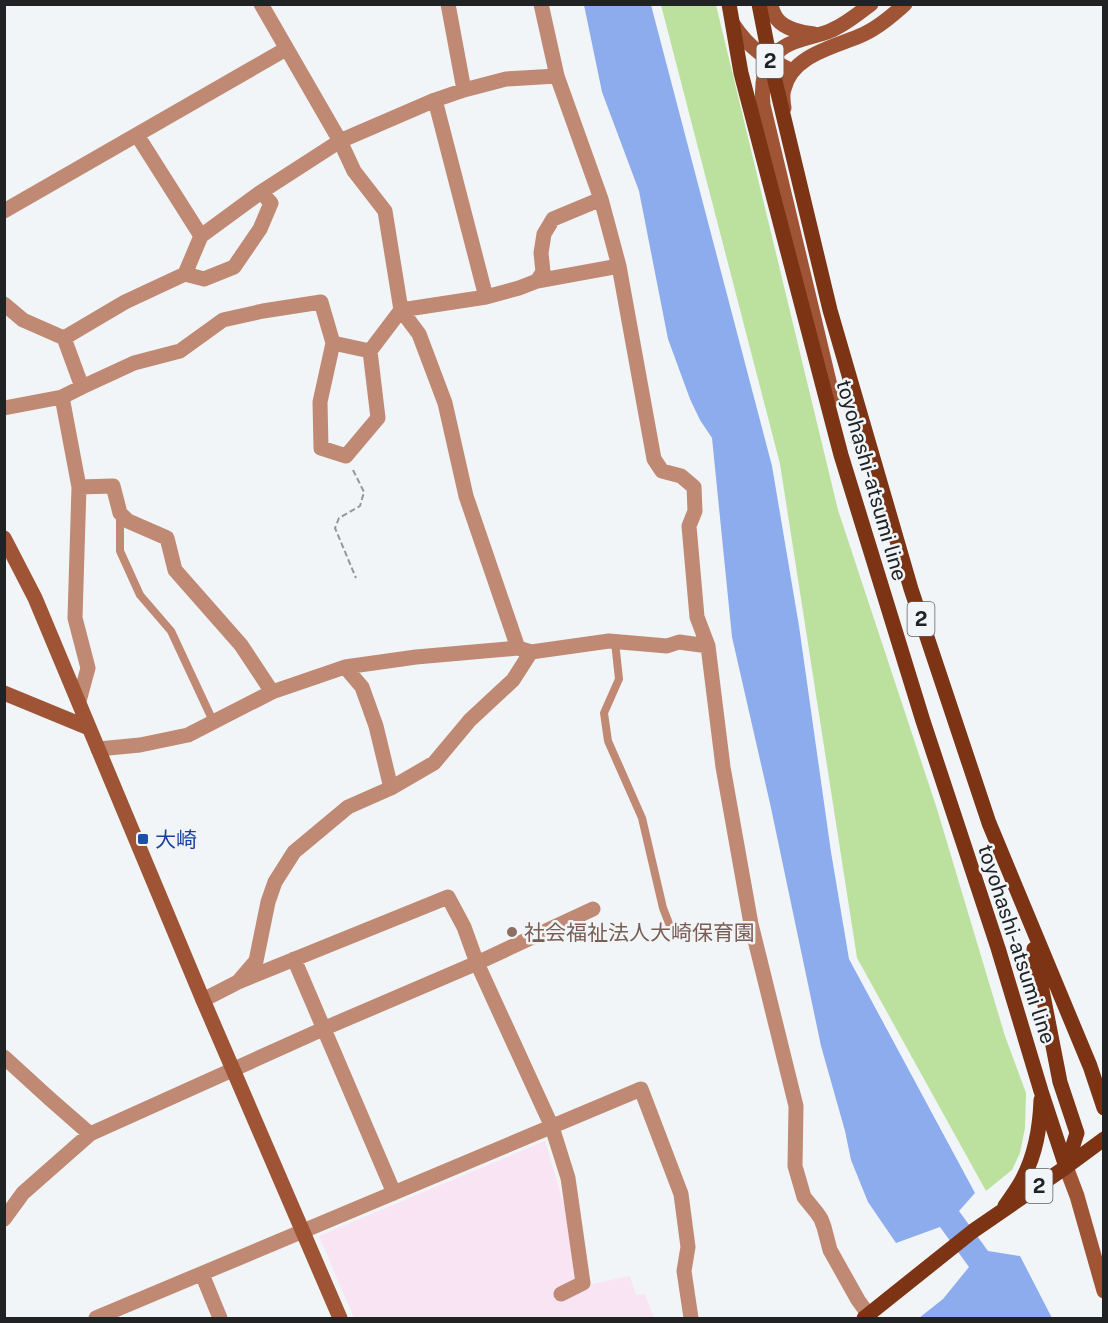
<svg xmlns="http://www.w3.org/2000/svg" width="1108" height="1323" font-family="'Public Sans','Noto Sans JP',sans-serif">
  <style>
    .education { fill: #f8e4f3 }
    .green { fill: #bce19e }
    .water { fill: #8caced }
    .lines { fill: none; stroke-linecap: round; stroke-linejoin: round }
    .path { stroke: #959799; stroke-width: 2; stroke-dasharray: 6 3; stroke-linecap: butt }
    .lane { stroke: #bf8974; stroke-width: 8 }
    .street { stroke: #bf8974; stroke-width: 15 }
    .secondary { stroke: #9f5435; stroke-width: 15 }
    .primary { stroke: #7c3414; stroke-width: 15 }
    .transit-dot { fill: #1a4fb4; stroke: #f2f5f8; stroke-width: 2 }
    .education-dot { fill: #8d6e63; stroke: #f2f5f8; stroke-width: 2 }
    .labels { text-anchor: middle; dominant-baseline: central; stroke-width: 5; stroke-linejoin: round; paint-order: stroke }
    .shield { fill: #f2f5f8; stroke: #5f6163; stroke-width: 1.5 }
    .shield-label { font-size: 20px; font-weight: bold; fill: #202223 }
    .street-label { font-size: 21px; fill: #202223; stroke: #f2f5f8 }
    .transit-label { font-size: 21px; fill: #164399; stroke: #f2f5f8; text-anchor: start }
    .education-label { font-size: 21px; fill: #785e54; stroke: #f2f5f8; text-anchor: start }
  </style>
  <rect width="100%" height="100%" fill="#f2f5f8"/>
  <!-- education -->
  <path class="education" d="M545 1141 588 1285 630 1276 636 1295 645 1294 654 1318H354L319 1236Z"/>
  <!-- green -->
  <path class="green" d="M661 5H716L838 510 937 809 1005 1036 1026 1093 1025 1128 1020 1153 1012 1170 986 1191 857 958 780 464Z"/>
  <!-- water -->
  <path class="water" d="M584 5H651L772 466 799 626 831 852 849 959 975 1193 959 1211 988 1251 1020 1256 1052 1318H919L943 1299 969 1267 940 1227 896 1243 868 1202 851 1160 845 1131 821 1046 771 808 732 637 712 438 700 420 690 399 668 339 639 191 602 92Z"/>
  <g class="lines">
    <!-- path -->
    <path class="path" d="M353 470 364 492 360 506 339 518 335 528 356 578"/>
    <!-- lane -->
    <path class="lane" d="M120 514V551L140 595 171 631 213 721
      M615 642 619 679 604 713 608 741 642 818 663 908 670 926 680 933 751 924"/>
    <!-- street -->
    <path class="street" d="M261 4 340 141 354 171 385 211 401 310 419 334 445 403 466 496 518 648
      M448 4 464 90
      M541 4 557 76 601 199 619 266 654 459 662 471 681 476 694 487 695 511 689 526 697 617 708 646 723 767 751 924 796 1106 795 1166 804 1197 817 1213 821 1219 824 1227 830 1250 858 1300 868 1314
      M435 100 486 297
      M137 135 201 236
      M4 211 286 49
      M185 274 204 279 234 267 260 229 271 203 261 192
      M537 281 619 266
      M4 304 23 320 64 338 82 387 62 397 4 408
      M64 338 125 302 185 274 201 236 261 192 340 141 435 100 464 90 506 79 557 76
      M333 343 370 351
      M82 387 134 363 180 351 223 320 263 311 321 302 333 343 320 402 321 448 346 456 378 418 370 351 401 310 486 297 519 288 537 281 543 272 541 253 544 234 553 219 601 199
      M62 397 79 487 75 618 88 668 79 701
      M79 487 113 486 120 513 128 521 167 538 175 570 241 645 272 692
      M345 667 362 687 376 726 391 788
      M98 749 140 745 188 735 272 692 345 667 416 657 518 648 531 652 609 641 667 646 679 642 708 646
      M294 959 394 1193
      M238 982 448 897 464 927 477 963 552 1127 568 1178 583 1283 561 1294
      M203 1000 238 982 256 961 268 902 275 882 294 852 348 807 391 788 434 763 470 720 513 680 531 652
      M4 1057 50 1099 90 1134
      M4 1219 23 1193 90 1134 323 1029 477 963 593 909
      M202 1274 220 1318
      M96 1318 641 1089 681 1194 688 1247 684 1271 691 1318"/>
    <!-- secondary -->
    <path class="secondary" d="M770 4C772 9 774 15 777 19 785 29 802 33 814 34
      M733 24C750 50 766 58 792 71
      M784 108C783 102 782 95 784 89 792 54 836 47 864 34 879 27 893 15 905 4
      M833 398 763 105C761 83 763 59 784 47 798 38 817 37 832 30 846 24 859 13 871 4
      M4 538 35 598 203 1000 340 1318
      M4 693 89 728
      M1066 1167 1077 1196 1104 1291"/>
    <!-- primary -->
    <path class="primary" d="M729 4 741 73 841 455 923 721 998 948 1041 1091 1066 1167
      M759 4 770 60 830 310 911 589 989 823 1090 1066 1104 1108
      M1034 949 1060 1082 1077 1133 1066 1167
      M1005 1206C1011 1197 1018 1188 1023 1178 1036 1153 1040 1128 1041 1100
      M864 1318 973 1231 1066 1167 1104 1139"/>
  </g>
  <!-- markers -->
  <rect class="transit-dot" x="137" y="833" width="12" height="12" rx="3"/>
  <circle class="education-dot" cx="512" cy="932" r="6"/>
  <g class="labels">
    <!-- shield labels -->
    <g class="shield">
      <rect x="756.5" y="44" width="27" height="34" rx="4.5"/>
      <rect x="907.5" y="602" width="27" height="34" rx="4.5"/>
      <rect x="1025.5" y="1169" width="27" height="34" rx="4.5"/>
    </g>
    <g class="shield-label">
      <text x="770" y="61">2</text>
      <text x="921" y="619">2</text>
      <text x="1039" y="1186">2</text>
    </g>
    <!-- street labels -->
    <g class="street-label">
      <text transform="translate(872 480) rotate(74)">toyohashi-atsumi line</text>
      <text transform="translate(1017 944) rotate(72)">toyohashi-atsumi line</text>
    </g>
    <!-- transit labels -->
    <g class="transit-label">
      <text x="155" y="839">大崎</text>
    </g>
    <!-- education labels -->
    <g class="education-label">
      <text x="524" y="932">社会福祉法人大崎保育園</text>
    </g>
  </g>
  <!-- border -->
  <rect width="1108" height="1323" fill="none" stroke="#202223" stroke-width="12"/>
</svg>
